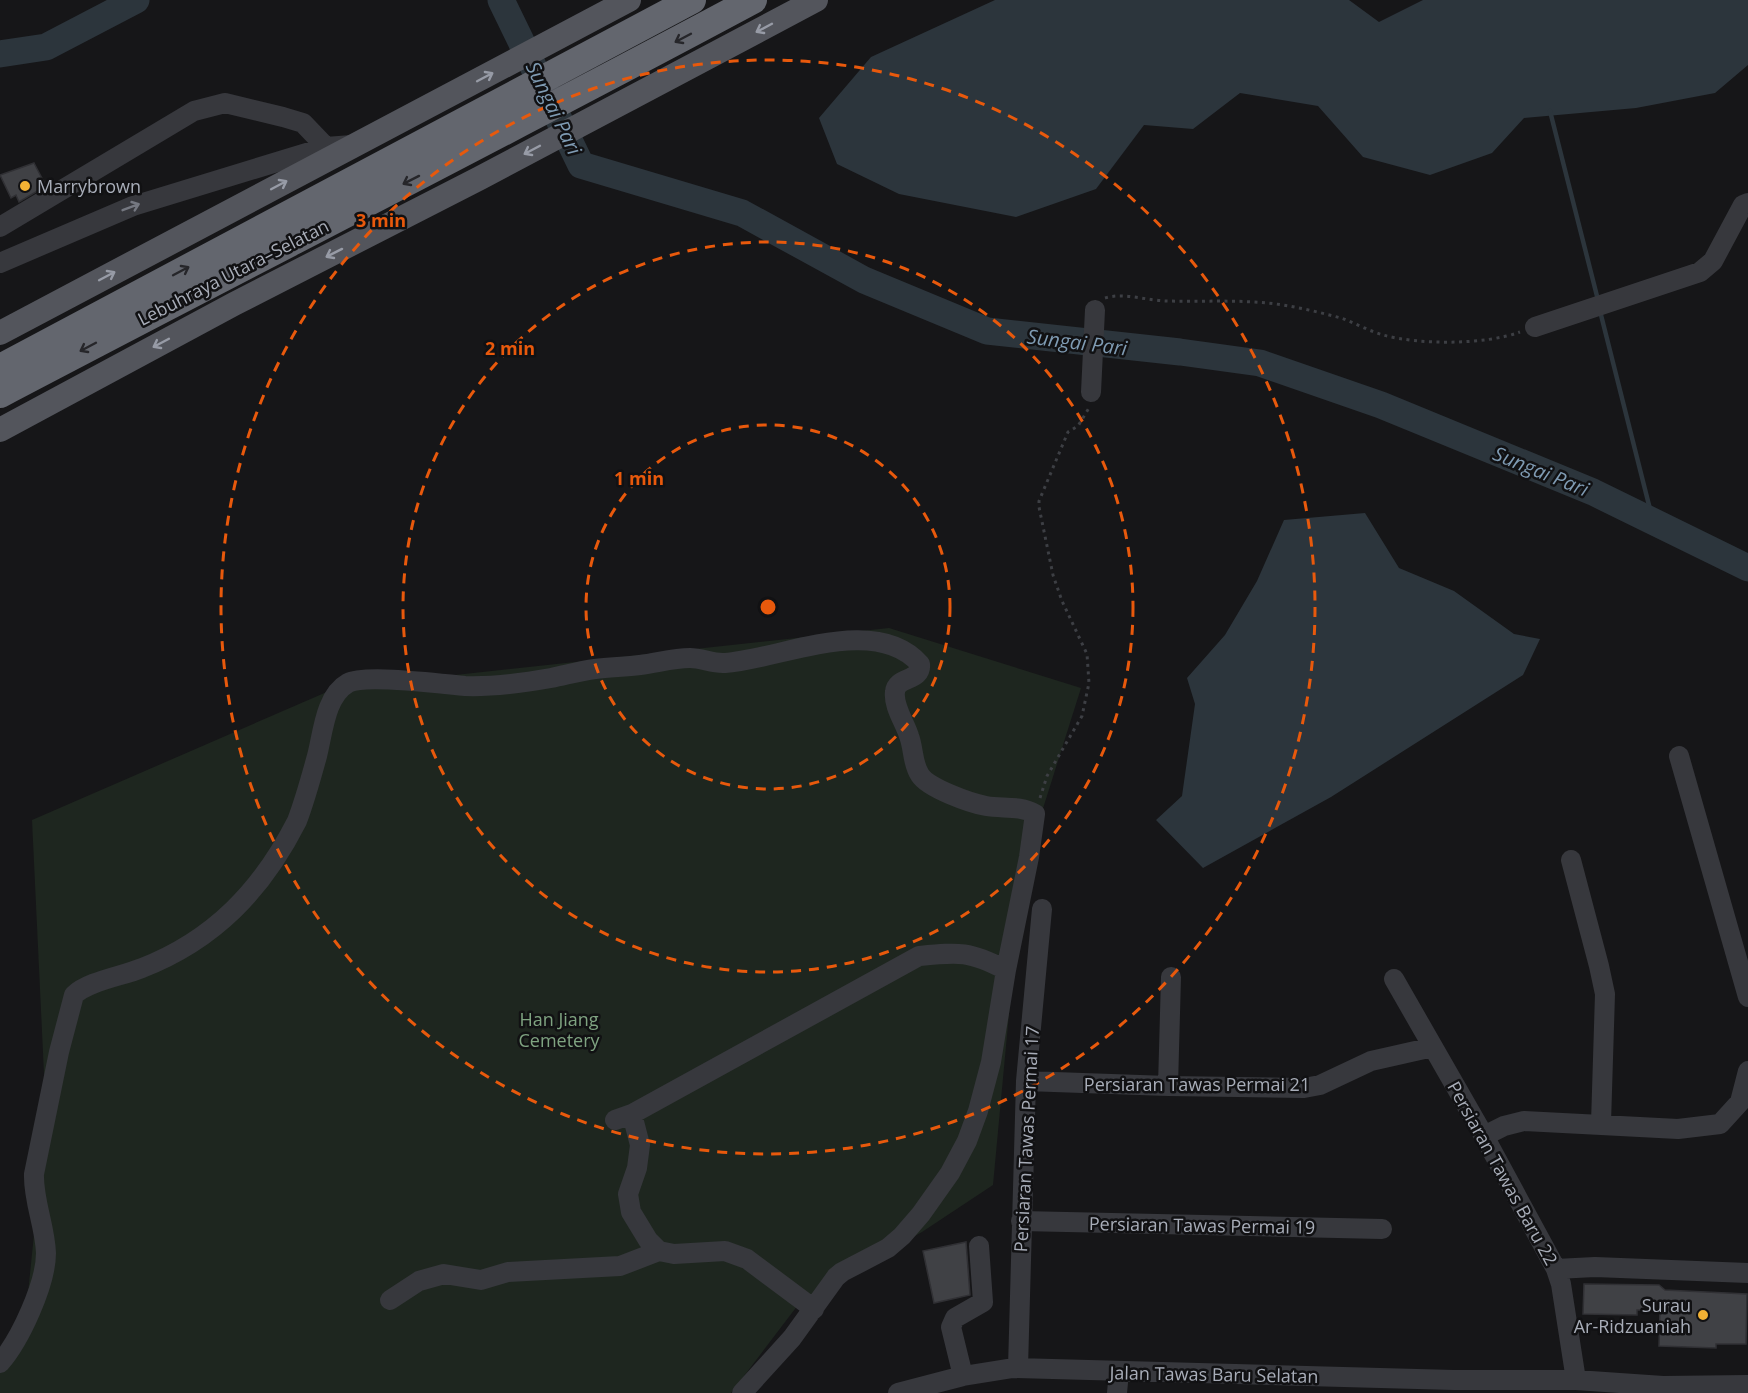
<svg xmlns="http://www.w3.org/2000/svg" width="1748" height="1393" font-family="'Open Sans',sans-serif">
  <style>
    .green { fill: #1e261f }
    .water { fill: #2c353c }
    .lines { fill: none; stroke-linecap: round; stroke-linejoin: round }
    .stream { stroke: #2c353c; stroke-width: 4.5 }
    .river { stroke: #2c353c; stroke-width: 27 }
    .building { fill: #404145; stroke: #303034; stroke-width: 1.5 }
    .path { stroke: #3d3f44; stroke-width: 3; stroke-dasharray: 3 4.5; stroke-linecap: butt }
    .minor { stroke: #37383d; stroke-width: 20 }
    .major { stroke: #53555c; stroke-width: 24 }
    .highway { stroke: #63666e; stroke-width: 28 }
    .oneway { stroke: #979ba6 }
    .oneway2 { stroke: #26262a }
    .oneway3 { stroke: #757881 }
    .ring { fill: none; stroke: #e8590c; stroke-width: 3; stroke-dasharray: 10 8 }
    .poi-dot { fill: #f2b134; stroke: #111113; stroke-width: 2 }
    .labels { text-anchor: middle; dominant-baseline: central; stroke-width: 5; stroke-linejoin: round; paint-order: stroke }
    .poi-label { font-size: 18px; fill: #a8adb8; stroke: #111113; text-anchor: start }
    .street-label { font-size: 18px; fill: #a8adb8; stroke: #111113 }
    .park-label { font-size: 18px; fill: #7fa381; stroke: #111113 }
    .water-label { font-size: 20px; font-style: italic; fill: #7f9bb3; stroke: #111113 }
    .centre { fill: #e8590c; stroke: #111113; stroke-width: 3 }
    .ring-label { font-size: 18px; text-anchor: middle; font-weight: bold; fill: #e8590c; stroke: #111113; stroke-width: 5; stroke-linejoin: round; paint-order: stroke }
  </style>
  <rect width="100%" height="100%" fill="#161618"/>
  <!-- green -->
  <path class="green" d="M889 628 1081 688 1022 875 993 1185 922 1232 801 1301 731 1393H0V1353L26 1313 46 1116 32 820 336 688Z"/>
  <!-- water -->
  <path class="water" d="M995 0H1349L1379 22 1423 0H1748V65L1715 93 1636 108 1524 118 1492 153 1430 175 1363 157 1318 106 1240 93 1193 129 1144 125 1096 189 1016 217 899 194 837 164 819 118 871 57Z
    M1365 513 1399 568 1454 591 1514 634 1540 639 1523 675 1331 797 1203 868 1156 820 1182 796 1195 704 1187 678 1225 635 1257 581 1284 520Z"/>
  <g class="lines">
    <!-- stream -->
    <path class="stream" d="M1550 111 1598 300
      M1600 311 1653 521"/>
    <!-- river -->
    <path class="river" d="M501 0 581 165 742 213 864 280 987 331 1180 352 1260 363 1381 405 1593 492 1748 568
      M0 54 46 47 136 0"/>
  </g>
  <!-- building -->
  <path class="building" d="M34 163 46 186 19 202 16 195 11 198 0 175Z
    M966 1242 970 1295 934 1303 923 1251Z
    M1584 1284 1659 1285 1665 1290 1747 1294 1746 1344H1716V1348L1659 1346 1660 1310H1637V1315L1583 1314Z"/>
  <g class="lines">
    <!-- path -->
    <path class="path" d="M1105 298C1124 292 1148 301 1168 301 1206 302 1244 299 1283 305 1302 308 1322 313 1341 318 1355 323 1369 331 1383 335 1419 345 1485 345 1520 332
      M1040 798 1047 776 1082 716 1089 683 1087 654 1062 601 1053 575 1039 507V501L1068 432 1078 426 1089 408"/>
    <!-- minor -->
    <path class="minor" d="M0 227 194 111 225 103 283 117 303 123 326 147
      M0 263 133 206 326 147 352 145
      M1535 327 1700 272 1713 261 1743 205 1748 203
      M1091 392 1095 310
      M1679 756 1748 997
      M1571 860 1599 966 1605 994 1601 1123
      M1394 979 1484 1136 1556 1269 1561 1284 1576 1380
      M1026 1081 1168 1086 1304 1088 1320 1085 1371 1061 1433 1047
      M1168 1086 1171 977
      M632 1114 640 1145 637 1168 628 1194 631 1212 648 1240 659 1251 674 1254 725 1251 747 1259 814 1309
      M615 1120 632 1114 919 956C960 952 969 951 1006 970
      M1484 1136 1504 1126 1524 1121 1678 1129 1720 1124 1740 1102 1748 1071
      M1021 1221 1382 1229
      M1556 1269 1595 1267 1748 1273
      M390 1300 419 1281 444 1274 481 1280 508 1272 620 1266 659 1251
      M0 1363C20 1340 46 1284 46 1253 45 1226 33 1200 34 1174L59 1052 74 995C88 981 123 976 142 968 214 940 262 890 297 821 305 800 311 778 317 756 323 733 325 696 348 683 365 674 442 684 465 686 494 687 523 683 551 678 566 675 580 671 595 669 610 667 625 667 640 665 657 663 673 658 690 658 702 658 713 664 725 663 781 659 875 613 920 664 922 682 896 676 895 692 893 706 905 723 909 736 914 749 912 763 920 775 928 788 970 803 986 806 1003 809 1019 805 1035 814L1029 857 1006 970 991 1062 978 1111 967 1141 950 1173 921 1214 902 1236 888 1248 842 1272 836 1277 792 1338 742 1393
      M1018 1368 1026 1081 1042 909
      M963 1376 951 1327 955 1318 983 1302 979 1246
      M898 1393 963 1376 1013 1368 1454 1380H1576L1663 1386 1748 1385
      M1117 1393 1119 1372"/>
    <!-- major -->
    <path class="major" d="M0 333 629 0
      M0 430 234 304 480 178 816 0"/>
    <!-- highway -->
    <path class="highway" d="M0 368 692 0
      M0 394C251 262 503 134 753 0"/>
  </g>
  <!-- one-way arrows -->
  <defs><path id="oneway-shaft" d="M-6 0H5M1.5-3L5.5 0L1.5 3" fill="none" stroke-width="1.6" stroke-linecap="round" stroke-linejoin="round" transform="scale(1.5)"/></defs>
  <g class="oneway">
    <use href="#oneway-shaft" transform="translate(764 28) rotate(152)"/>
    <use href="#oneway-shaft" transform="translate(485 77) rotate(-28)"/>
    <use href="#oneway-shaft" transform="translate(532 150) rotate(152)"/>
    <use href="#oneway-shaft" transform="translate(279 185) rotate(-28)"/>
    <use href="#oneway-shaft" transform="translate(334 253) rotate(153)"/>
    <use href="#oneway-shaft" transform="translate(107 276) rotate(-28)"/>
    <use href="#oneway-shaft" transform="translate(161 343) rotate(152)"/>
  </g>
  <g class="oneway2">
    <use href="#oneway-shaft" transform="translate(683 38) rotate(152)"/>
    <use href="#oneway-shaft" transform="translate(411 180) rotate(153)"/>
    <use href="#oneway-shaft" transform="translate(181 271) rotate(-28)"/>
    <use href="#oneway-shaft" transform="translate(88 347) rotate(152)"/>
  </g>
  <use class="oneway3" href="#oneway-shaft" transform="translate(131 207) rotate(-21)"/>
  <!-- distance rings -->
  <g class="ring">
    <circle cx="768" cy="607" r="182"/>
    <circle cx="768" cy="607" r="365"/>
    <circle cx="768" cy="607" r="547"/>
  </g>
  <!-- markers -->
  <g class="poi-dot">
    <circle cx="25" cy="186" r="6"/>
    <circle cx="1703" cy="1315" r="6"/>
  </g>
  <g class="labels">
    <!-- poi labels -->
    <g class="poi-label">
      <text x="37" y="186">Marrybrown</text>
      <text x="1691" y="1305" text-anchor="end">Surau<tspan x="1691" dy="21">Ar-Ridzuaniah</tspan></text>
    </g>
    <!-- street labels -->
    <g class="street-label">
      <text transform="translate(233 272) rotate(-27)">Lebuhraya Utara–Selatan</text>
      <text x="1197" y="1084">Persiaran Tawas Permai 21</text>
      <text transform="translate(1026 1139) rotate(-87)">Persiaran Tawas Permai 17</text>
      <text transform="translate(1503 1173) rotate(61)">Persiaran Tawas Baru 22</text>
      <text transform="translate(1202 1225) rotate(1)">Persiaran Tawas Permai 19</text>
      <text transform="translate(1214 1374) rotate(1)">Jalan Tawas Baru Selatan</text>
    </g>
    <!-- park labels -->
    <g class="park-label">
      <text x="559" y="1019">Han Jiang<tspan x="559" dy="21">Cemetery</tspan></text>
    </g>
    <!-- water labels -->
    <g class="water-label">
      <text transform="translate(554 108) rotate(64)">Sungai Pari</text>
      <text transform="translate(1077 342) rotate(7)">Sungai Pari</text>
      <text transform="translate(1541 471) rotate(22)">Sungai Pari</text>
    </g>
  </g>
  <circle cx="768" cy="607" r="9" class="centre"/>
  <g class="ring-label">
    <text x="381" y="227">3 min</text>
    <text x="510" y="355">2 min</text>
    <text x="639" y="485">1 min</text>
  </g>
</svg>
